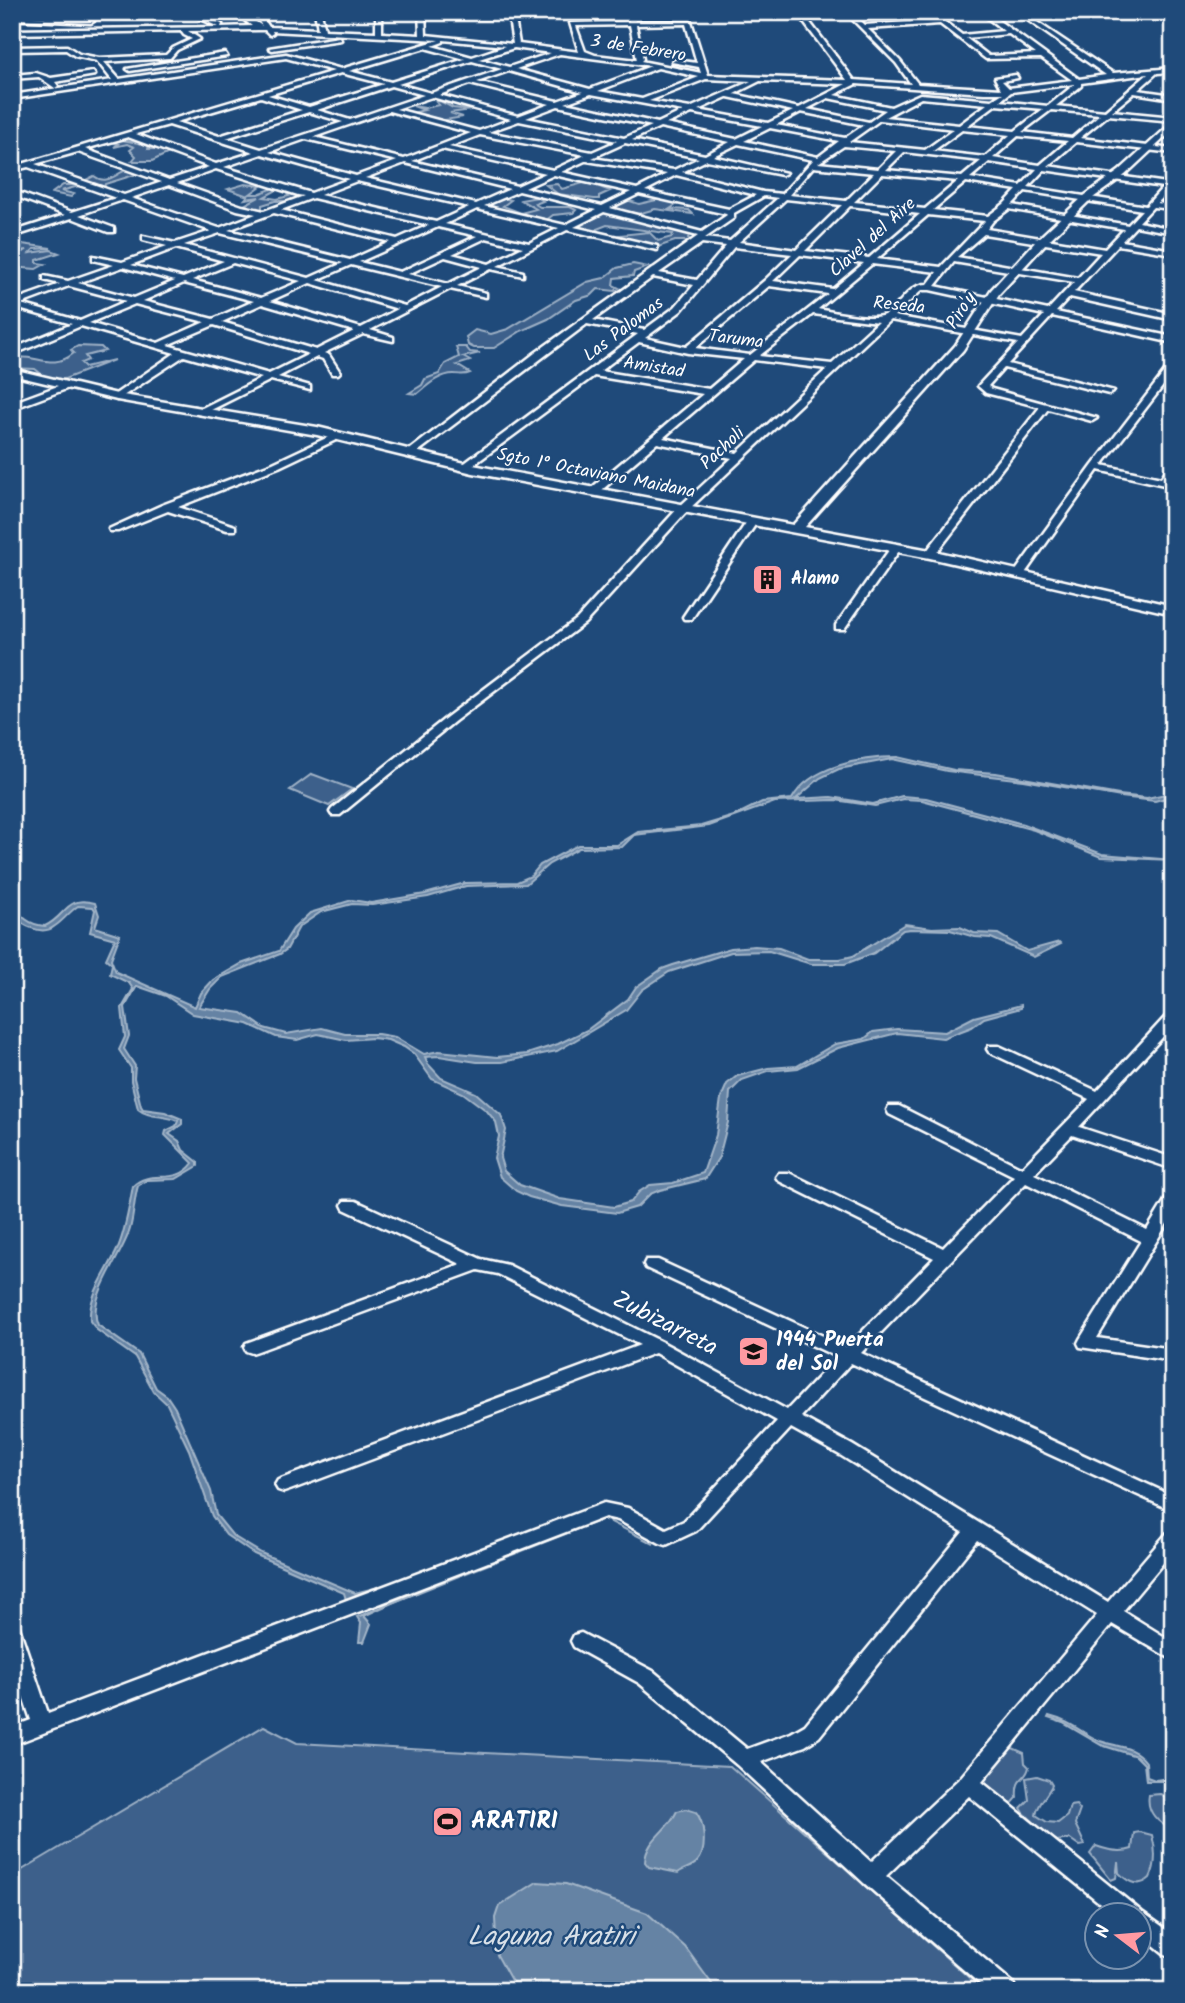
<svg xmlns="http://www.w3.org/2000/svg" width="1185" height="2003" font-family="Kalam,sans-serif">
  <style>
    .green { fill: #3c618b; stroke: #9eb0c5; stroke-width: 2 }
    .water { fill: #6583a4; stroke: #a3b5c8; stroke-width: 2 }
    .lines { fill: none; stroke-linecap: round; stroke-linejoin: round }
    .stream { stroke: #a3b5c8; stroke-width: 3.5 }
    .minor-casing { stroke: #fff; stroke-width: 5 }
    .major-casing { stroke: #fff; stroke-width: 5 }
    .minor { fill: #1f4a7a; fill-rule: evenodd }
    .major { fill: #1f4a7a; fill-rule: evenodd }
    .labels { text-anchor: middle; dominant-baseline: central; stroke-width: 5; stroke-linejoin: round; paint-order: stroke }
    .far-street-label { font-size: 18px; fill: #fff; stroke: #1f4a7a }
    .far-poi-label { font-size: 18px; font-weight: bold; fill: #fff; stroke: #1f4a7a; text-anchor: start }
    .poi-label { font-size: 21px; font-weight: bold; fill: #fff; stroke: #1f4a7a; text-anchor: start }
    .near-street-label { font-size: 24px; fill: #fff; stroke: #1f4a7a }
    .near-poi-label { font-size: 24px; font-weight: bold; fill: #fff; stroke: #1f4a7a; text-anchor: start }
    .near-water-label { font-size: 28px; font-style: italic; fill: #d8e0e8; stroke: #1f4a7a }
  </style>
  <rect width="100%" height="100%" fill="#1f4a7a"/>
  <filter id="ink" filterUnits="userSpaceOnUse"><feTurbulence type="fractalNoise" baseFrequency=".0143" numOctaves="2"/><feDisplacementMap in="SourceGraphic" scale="14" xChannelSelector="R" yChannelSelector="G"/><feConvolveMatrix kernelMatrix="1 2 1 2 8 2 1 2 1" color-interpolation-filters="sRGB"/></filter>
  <g filter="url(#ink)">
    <!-- green -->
    <path class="green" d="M440 101 453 108 471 110 450 113 463 117 445 120 446 124 412 113 424 110 413 106 425 108 439 105 436 102Z
      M117 139 149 145 148 149H166L169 153 152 161H132L136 156 130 150 134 147 127 144 114 147 118 144 111 142Z
      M130 169 141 173 105 184 104 190 79 186 61 191 74 194 71 197 52 193 63 185H74L56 178 65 177 84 181 94 176C108 187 117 171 130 169Z
      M587 182 610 191 599 196V199H594L558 194 546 185 557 184 562 189Z
      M245 184 261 186 250 194H258L274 188 275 191 264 197 277 199 289 196 285 192 297 193 298 201H275L262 205V210L255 211 244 205 259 197 245 199 248 196 228 189Z
      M537 197 543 201 535 204 540 207H570L576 210 573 213 553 215 544 222 504 212 486 203C494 199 501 197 511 200L503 206 521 213 536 209 521 200Z
      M661 199 679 203 670 209 689 210 693 214 655 209 638 214 615 209 616 205 627 200 639 204Z
      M602 212 683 232 689 234 688 238 692 241H675L655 248 620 238 619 235 649 232 658 241 672 237 673 234 607 225 597 229V232L606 238H590L589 231 578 226 588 216Z
      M22 244 51 248 34 249 30 253 51 250 59 253 37 260V263L45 264 36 269 12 267 13 258 27 250 12 252V247Z
      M633 264 648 267 634 272 633 276 614 278 613 285 619 288 615 291 598 289 592 295 576 300 548 319 521 331 494 348H474L468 345 466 337 475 330 491 334 508 329 587 282 604 278 617 268Z
      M78 346 101 347 105 351 85 356 88 360 81 363 85 367 114 360 62 380 44 376 35 369 12 368V358C37 353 51 372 74 353L71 350Z
      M456 347H466L470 352 480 353 463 357 470 361 457 365 470 373C463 376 461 374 454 374 439 374 427 386 417 394L409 393 422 385 425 379 439 374 445 364 459 357Z
      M312 774 352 789 329 806 290 790Z
      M264 1726 297 1743 730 1766 984 1991H12V1876Z
      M1008 1746 1024 1753 1025 1763 1029 1767C1026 1782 1015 1775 1017 1798L1010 1806 980 1785Z
      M1037 1776 1049 1780 1052 1785C1047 1796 1038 1803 1036 1815L1047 1822 1058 1823 1067 1816 1070 1806 1076 1805 1080 1810 1075 1824 1085 1845 1080 1846 1070 1839 1057 1841 1052 1839 1024 1813 1021 1808 1029 1800 1026 1778Z
      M1160 1794 1173 1800V1830C1158 1823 1146 1812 1149 1795Z
      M1140 1832 1152 1835C1156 1850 1157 1864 1150 1878 1139 1888 1129 1883 1119 1873L1118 1862 1116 1878 1111 1880 1090 1854 1096 1846C1107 1850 1121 1853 1132 1849L1134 1833Z"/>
    <!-- water -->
    <path class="water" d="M897 757 954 770 996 773 1119 795 1147 798 1170 793 1173 796 1155 801 1121 797 1024 780 947 771 892 759 839 769 820 778 796 799 831 797 873 804 902 796 926 798 1023 824 1102 854 1173 860 1101 857 1034 830 922 800 903 799 875 806 835 800 775 802 709 826 634 835 622 847 579 848 549 864 526 884 466 886 428 897 372 905 352 904 321 912 299 927 287 949 280 954 222 977 210 989 199 1007 242 1013 264 1028 286 1034 322 1028 345 1034H378L395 1037 424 1054 439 1051 497 1057 527 1054 558 1044 587 1030 628 999 636 987 662 969 673 965 731 948 755 946 779 948 808 959H840L853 956 905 924 932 928 960 927 974 933 998 934 1027 951 1059 942 1061 944 1034 957 991 938 975 937 950 930 910 929 903 930 874 953 845 964H811L769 951 731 952 669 972 642 990 626 1010 557 1051 502 1062H477L439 1056 425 1057 428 1064 441 1078 476 1093 501 1115 506 1130 500 1158 504 1171 520 1185 560 1199 614 1207 631 1202 639 1192 650 1185 673 1183 703 1173 716 1135 721 1098 727 1084 737 1076 768 1068 797 1066 835 1044 864 1039 873 1032 897 1029 945 1032 974 1017 1021 1005V1008L984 1018 972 1027 943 1038 897 1033 838 1048 798 1068 768 1071 742 1080 730 1092 728 1122 719 1157 705 1179 660 1190 650 1194 637 1207 617 1213 562 1206 529 1197 516 1191 500 1177 494 1158 499 1136 496 1122 487 1111 463 1093 432 1079 414 1054 404 1047 388 1040 373 1038 346 1040 318 1034 297 1040 276 1037 248 1024 193 1014 166 996 137 986 125 1007 129 1036 124 1049 135 1066 134 1078 141 1106 143 1109 165 1112 182 1119V1124L169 1134 179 1141 183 1150 198 1162V1166L176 1179 147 1180 138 1186C134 1199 134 1215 130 1229 122 1257 86 1298 98 1325L139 1354 156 1388 167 1396 175 1408 211 1491 216 1515 233 1536 261 1553 355 1593 406 1580 346 1600 344 1593 254 1554 226 1535 212 1516 189 1450 167 1404 154 1392 135 1357 97 1330 90 1321C88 1294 107 1273 117 1250 126 1230 129 1206 133 1186 150 1168 176 1187 193 1163L165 1135 166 1131 176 1126 178 1121C165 1115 148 1118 138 1109L131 1081V1068L119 1050 125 1037 122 1008 133 989 129 983 110 974 112 964 106 959 115 939 90 932 95 910 93 907 78 906C69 912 63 921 55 926 42 937 22 925 12 915V903C20 916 29 925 45 926 67 916 65 895 95 903L99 915 95 927 120 935 111 959 116 972 195 1007 201 993 213 980 241 964 279 951 293 929 310 913 352 900 371 903 425 894 465 883 517 882 531 876 540 865 578 845H617L638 832 701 826 734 816 762 802 792 799C810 766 862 757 897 757Z
      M600 1519 609 1521 654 1544 607 1520H601L400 1599 364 1616 371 1624 364 1642H359L361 1623 357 1617Z
      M1049 1716C1073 1722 1081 1733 1100 1741 1118 1747 1134 1746 1146 1762L1147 1777 1155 1780 1163 1779 1162 1781H1146L1144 1764 1136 1756 1101 1745 1063 1723 1048 1718Z
      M686 1809 696 1812C705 1823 707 1850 698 1861 692 1868 684 1868 678 1873L649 1867 645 1862C646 1839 668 1831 677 1811Z
      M537 1882 566 1884 647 1913 685 1947 717 1991H517L497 1955 495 1918 499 1906Z"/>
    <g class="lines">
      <!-- stream -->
      <path class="stream" d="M383 1606 419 1591
        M1161 1780 1173 1787"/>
      <defs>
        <path id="minor" d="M185 12H194L222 24 221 27 252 26 234 12H241L262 26 253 12H259L269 27 318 29 315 12H321L325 30 376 32V12H382V33L420 35 419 12H425L426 35 513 44 509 18H479L477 15 508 14V12H514L515 15H561L563 18H515L519 44 579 52 570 23 629 21 627 12H633L635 21H691L708 75 847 80 796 12H802L854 80 911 84 896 63 845 12H852L865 25 935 20 925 12H932L962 35 1004 31 980 12H987L1079 79 1106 75 1029 21 1034 20 1113 73 1173 68V72L1157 73 1138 90 1173 95V99L1134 93 1112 111 1173 117V121L1108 115 1080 138 1173 149V153L1076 142 1048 166 1167 183 1173 179V188L1157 203 1173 205V209L1153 207 1139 222 1173 229V233L1136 226 1122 241 1173 250V254L1118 245 1074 292 1173 314V320L1070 297 1056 312 1173 337V343L1052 316 1008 364 1114 391 1109 394 1004 368 988 386 992 389 1097 418 1092 421 1048 409 934 556H926V552L1040 407 986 393 978 386 1018 343 890 320 687 511 585 623 455 721 340 815H332L330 812 332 809 447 717 577 619 679 507 732 458 657 443 597 494H589V490L703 394 594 376 468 469H462V465L638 334 587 324 411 457 403 455 535 353 698 236 604 212 574 227 657 246V250L567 230 497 266 523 272V276L491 269 457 286 486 293V297L450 289 370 330 393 337V341L363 334 324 353 329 355 340 372 338 374H332L323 359 317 357 278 377 310 386V390L271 380 203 414 200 413V409L262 378 184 356 117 400 112 397 114 395 175 353 81 326 12 355V349L72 324 12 307V301L60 284 44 280V276L68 281 114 265 93 260V256L122 262 167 246 143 240V236L175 243 211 231 123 200 79 215 114 228V232H108L72 218 12 237V232L65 215 12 195V190L72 212 116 198 28 167 12 171V167L334 71 286 58 12 99V95L112 80 97 61 75 56 66 50 12 51V47L67 46 79 54 99 58 166 55 173 48 192 39 184 35 181 31 12 34V30L219 27ZM686 24 697 63 675 60 672 62 699 67 701 73 641 61 643 59 636 25ZM940 24 986 59 1041 58 1072 80 1009 88 1002 81 1018 78 1016 75 995 78 1001 89 918 84 900 61 868 29ZM630 25 637 60 595 55 585 51 576 26ZM258 30H265L270 35 273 33 272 31 439 40 341 69 286 54 119 79 104 62 170 58 177 50 200 39 188 31ZM1009 34 1036 54 989 56 966 38ZM443 40 505 46 472 57 432 46 443 42ZM425 48 465 59 391 82 349 71ZM514 48 551 53 509 67 479 59ZM560 54 644 65 651 66 590 89 516 69ZM472 61 502 69 431 93 398 84ZM658 68 699 77 642 99 598 91ZM509 71 583 92 557 101 477 82ZM341 73 384 84 309 107 268 95ZM1148 74 1105 111 1056 106 1081 86V83ZM706 79 751 81 690 108 649 101ZM760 81 846 84 799 108 734 94ZM470 84 550 104 518 116 439 95ZM856 84 984 93H1003L992 100 920 94 891 107 834 95ZM1075 84 1048 106 1000 101 1011 92ZM391 86 424 95 350 120 317 110ZM591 94 683 111 658 123 565 103ZM261 97 302 110 219 136 176 122ZM432 97 511 119 479 131 396 109ZM727 97H728L793 111 768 123 698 110ZM828 98 886 110 869 122 807 109ZM921 98 987 104 959 125 885 117ZM995 105 1043 109 1015 131 967 126ZM558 106 652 126 624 138 526 118ZM1051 110 1100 114 1072 138 1022 132ZM389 111 471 133 404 159 314 137ZM309 112 343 122 261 149 226 138ZM801 112 864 125 845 138 776 125ZM692 113 762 126 736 139 666 124ZM880 120 954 129 925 150 849 142ZM519 121 617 141 592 152 488 132ZM169 125 254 152 216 164 136 134ZM660 127 730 142 705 155 632 140ZM770 128 839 141 818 157 744 141ZM962 130 1010 135 985 157 933 151ZM480 135 585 155 553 170 449 147ZM1018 136 1068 141 1040 165 993 158ZM128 137 209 167 169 180 85 149ZM306 139 397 161 356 176 269 152ZM625 143 699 158 674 170 592 158ZM738 144 813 160 782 194 763 192 682 172 707 160 782 175 786 173 713 156ZM844 146 896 151 878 169 818 163ZM442 149 546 173 517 186 412 161ZM78 152 162 182 124 195 35 164ZM904 152 981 161 962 177 886 170ZM262 154 349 179 311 193 224 167ZM585 161H587L667 174 637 189 561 172ZM989 162 1037 169 1021 186 970 178ZM405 163 510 189 476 204 365 178ZM813 167 874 173 846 201 789 195ZM216 169 298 195 304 196 264 211 242 206 177 183ZM1044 170 1163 187 1146 206 1028 187ZM882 174 958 181 925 209 854 202ZM554 175 631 192 602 206 525 188ZM676 175 756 195 729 209 645 191ZM357 181 469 207 436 222 320 195ZM966 182 1017 190 1004 204 988 216 933 210ZM169 185 237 210 256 214 219 228 131 198ZM519 191 596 210 565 225 484 206ZM1025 191 1142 210 1128 225 1012 205ZM639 194 726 214 727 215 702 232 610 208ZM764 196 778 198 730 241 705 238 734 218V213ZM313 198 429 225 397 239 281 210ZM786 199 842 205 796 250 739 242ZM850 206 920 214 869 258 805 251ZM477 209 559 228 529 243 445 224ZM1009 209 1124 229 1105 249 987 229 993 221ZM274 213 390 242 350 260 228 230ZM928 215 985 221 941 267 877 259ZM438 227 477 236 400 272 359 262ZM220 233 343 263 309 278 184 245ZM984 234 1101 253 1078 278 957 257ZM486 238 523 247 489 264 452 254ZM702 243 726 246 697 280 659 273ZM734 247 792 254 764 281 686 347 645 338 681 311ZM176 248 224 261 183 278 131 265ZM800 255 864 263 833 289 773 281ZM445 257 482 267 448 284 408 274ZM954 262 1074 282 1048 310 935 286ZM233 263 301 281 261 298 192 280ZM872 264 937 272 928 284C907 284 901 307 884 315 871 321 833 312 818 309ZM351 265 442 287 405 306 317 280ZM123 267 175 281 134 298 78 283ZM653 277 694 285 675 307 644 330 593 320ZM184 283 254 301 213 319 143 301ZM310 283 398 309 361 328 270 301ZM69 286 126 301 80 321 21 304ZM769 286 828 294 750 355 695 348ZM922 290H930L1044 315 1022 339 894 316ZM135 304 205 322 158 343 89 323ZM262 304 354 331 316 350 222 322ZM813 314 878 322 832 364 759 356ZM214 325 309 354 269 374 167 345ZM639 342 688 353 744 359 709 389 600 371ZM754 360 827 369 737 453 663 438Z
          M1169 12H1173V15Z
          M12 15 91 19 94 21 91 23 12 19Z
          M339 37 341 40 272 50 269 48Z
          M225 53 227 56 130 71 127 69Z
          M93 72 95 75 55 82 58 86 55 88 39 77 12 79V75L36 73 51 78Z
          M1173 364V373L1102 465 1161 478 1170 465 1173 464V475L1169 480 1173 481V487L1098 470 1023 576H1015V572L1093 465 1170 365Z
          M66 383 71 386 69 388 12 409V403Z
          M337 433 340 434V438L279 467 178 507 235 526V530H227L168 511 118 531H110L109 529 162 505 273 463Z
          M752 519 757 522 693 617 692 619H684L683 617 748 520Z
          M896 545 901 548 844 629H836V625L892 546Z
          M1173 1013V1026L1079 1127 1173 1158V1169L1072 1135 1034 1174 1147 1230 1167 1197 1173 1196V1214L1097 1338 1173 1349V1361L1080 1347 1078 1343 1080 1339 1141 1241 1026 1183 861 1353 1173 1496V1511L851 1363 801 1417 852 1445 1108 1602 1167 1533 1173 1531V1551L1123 1611 1173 1642V1660L1112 1624 982 1782 1142 1912 1173 1934V1957L1165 1954 1140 1934V1916H1116L969 1796 886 1876 1013 1983 1016 1991H988L864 1883 737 1765 639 1683 574 1647 571 1641 574 1635 581 1633 653 1671 747 1749 791 1733 805 1725 963 1532 840 1455 791 1428 696 1531 666 1545 660 1543 618 1520 605 1517 12 1745V1727L31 1720 12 1663V1625L19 1627 21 1633 48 1713 604 1503 628 1508 666 1529 684 1521 777 1421 655 1353 290 1490 284 1492 278 1490 275 1485 278 1480 640 1345 498 1274 478 1270 258 1351 252 1353 246 1351 244 1347 246 1343 461 1264 344 1209 342 1205 344 1201H356L481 1259 508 1265 662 1342 787 1410 837 1357 646 1268 644 1264 646 1260H658L847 1347 934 1258 779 1181 776 1177 779 1173H789L943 1248 1014 1176 889 1114 887 1110 889 1106H899L1022 1168 1089 1099 989 1052 987 1049 989 1046H999L1097 1091 1168 1014ZM977 1540 1097 1615 961 1777 871 1862 761 1762 805 1746 819 1737Z"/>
        <path id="major" d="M1173 122V130L1125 175 1090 200 1046 243 999 294 963 350 805 527 930 550 1173 606V614L930 558 473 473 317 435 117 400 12 375V369L117 394 317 427 473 465 793 525 955 346 991 290 1038 239 1084 196 1119 171Z"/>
      </defs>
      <!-- minor casing -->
      <use href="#minor" class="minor-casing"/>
      <!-- major casing -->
      <use href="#major" class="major-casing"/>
      <!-- minor -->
      <use href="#minor" class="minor"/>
      <!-- major -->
      <use href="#major" class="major"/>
    </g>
  </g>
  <!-- icons -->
  <defs>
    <symbol id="building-square" viewBox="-11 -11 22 22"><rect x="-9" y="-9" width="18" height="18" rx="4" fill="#ff9aa2" stroke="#1f4a7a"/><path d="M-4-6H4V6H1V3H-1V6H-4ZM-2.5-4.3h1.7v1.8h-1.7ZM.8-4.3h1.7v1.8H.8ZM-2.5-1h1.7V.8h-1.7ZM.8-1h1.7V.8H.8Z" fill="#111"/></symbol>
    <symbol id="school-square" viewBox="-11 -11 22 22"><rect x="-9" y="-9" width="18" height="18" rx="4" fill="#ff9aa2" stroke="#1f4a7a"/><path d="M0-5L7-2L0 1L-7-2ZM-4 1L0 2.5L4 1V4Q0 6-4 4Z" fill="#111"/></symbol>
    <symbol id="stadium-square" viewBox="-11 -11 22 22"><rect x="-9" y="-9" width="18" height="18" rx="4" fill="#ff9aa2" stroke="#1f4a7a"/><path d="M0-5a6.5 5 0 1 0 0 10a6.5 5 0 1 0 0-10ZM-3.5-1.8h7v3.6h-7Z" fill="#111"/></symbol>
  </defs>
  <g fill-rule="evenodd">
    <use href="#building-square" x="750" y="562" width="35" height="35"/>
    <use href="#school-square" x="736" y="1334" width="35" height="35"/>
    <use href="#stadium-square" x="430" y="1804" width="35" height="35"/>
  </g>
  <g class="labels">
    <!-- far-street labels -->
    <g class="far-street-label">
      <text transform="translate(638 49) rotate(9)">3 de Febrero</text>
      <text transform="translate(873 238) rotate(-42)">Clavel del Aire</text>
      <text transform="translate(899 306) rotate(6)">Reseda</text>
      <text transform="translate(962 311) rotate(-57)">Piro'y</text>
      <text transform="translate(624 330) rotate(-37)">Las Palomas</text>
      <text transform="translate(736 340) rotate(7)">Taruma</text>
      <text transform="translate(654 368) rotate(9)">Amistad</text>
      <text transform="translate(723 449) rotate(-43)">Pacholi</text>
      <text transform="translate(596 474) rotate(11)">Sgto 1° Octaviano Maidana</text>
    </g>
    <!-- far-poi labels -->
    <g class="far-poi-label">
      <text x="791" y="579">Alamo</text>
    </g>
    <!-- poi labels -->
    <g class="poi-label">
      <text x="776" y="1340">1944 Puerta<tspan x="776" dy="24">del Sol</tspan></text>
    </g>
    <!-- near-street labels -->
    <g class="near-street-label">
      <text transform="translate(665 1324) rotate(27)">Zubizarreta</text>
    </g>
    <!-- near-poi labels -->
    <g class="near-poi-label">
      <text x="471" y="1821">ARATIRI</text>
    </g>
    <!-- near-water labels -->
    <g class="near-water-label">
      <text x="551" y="1937">Laguna Aratiri</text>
    </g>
  </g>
  <!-- margin -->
  <rect width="1185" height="2003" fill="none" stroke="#1f4a7a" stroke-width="42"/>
  <rect x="21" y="21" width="1143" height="1961" fill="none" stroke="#fff" stroke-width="2.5" filter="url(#ink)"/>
  <!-- north arrow -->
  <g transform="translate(1118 1936) rotate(286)"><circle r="33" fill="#1f4a7a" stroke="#7992af" stroke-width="2"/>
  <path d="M0-5L12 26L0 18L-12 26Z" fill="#ff9aa2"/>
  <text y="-10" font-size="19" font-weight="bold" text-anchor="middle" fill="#ffffff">N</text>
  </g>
</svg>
